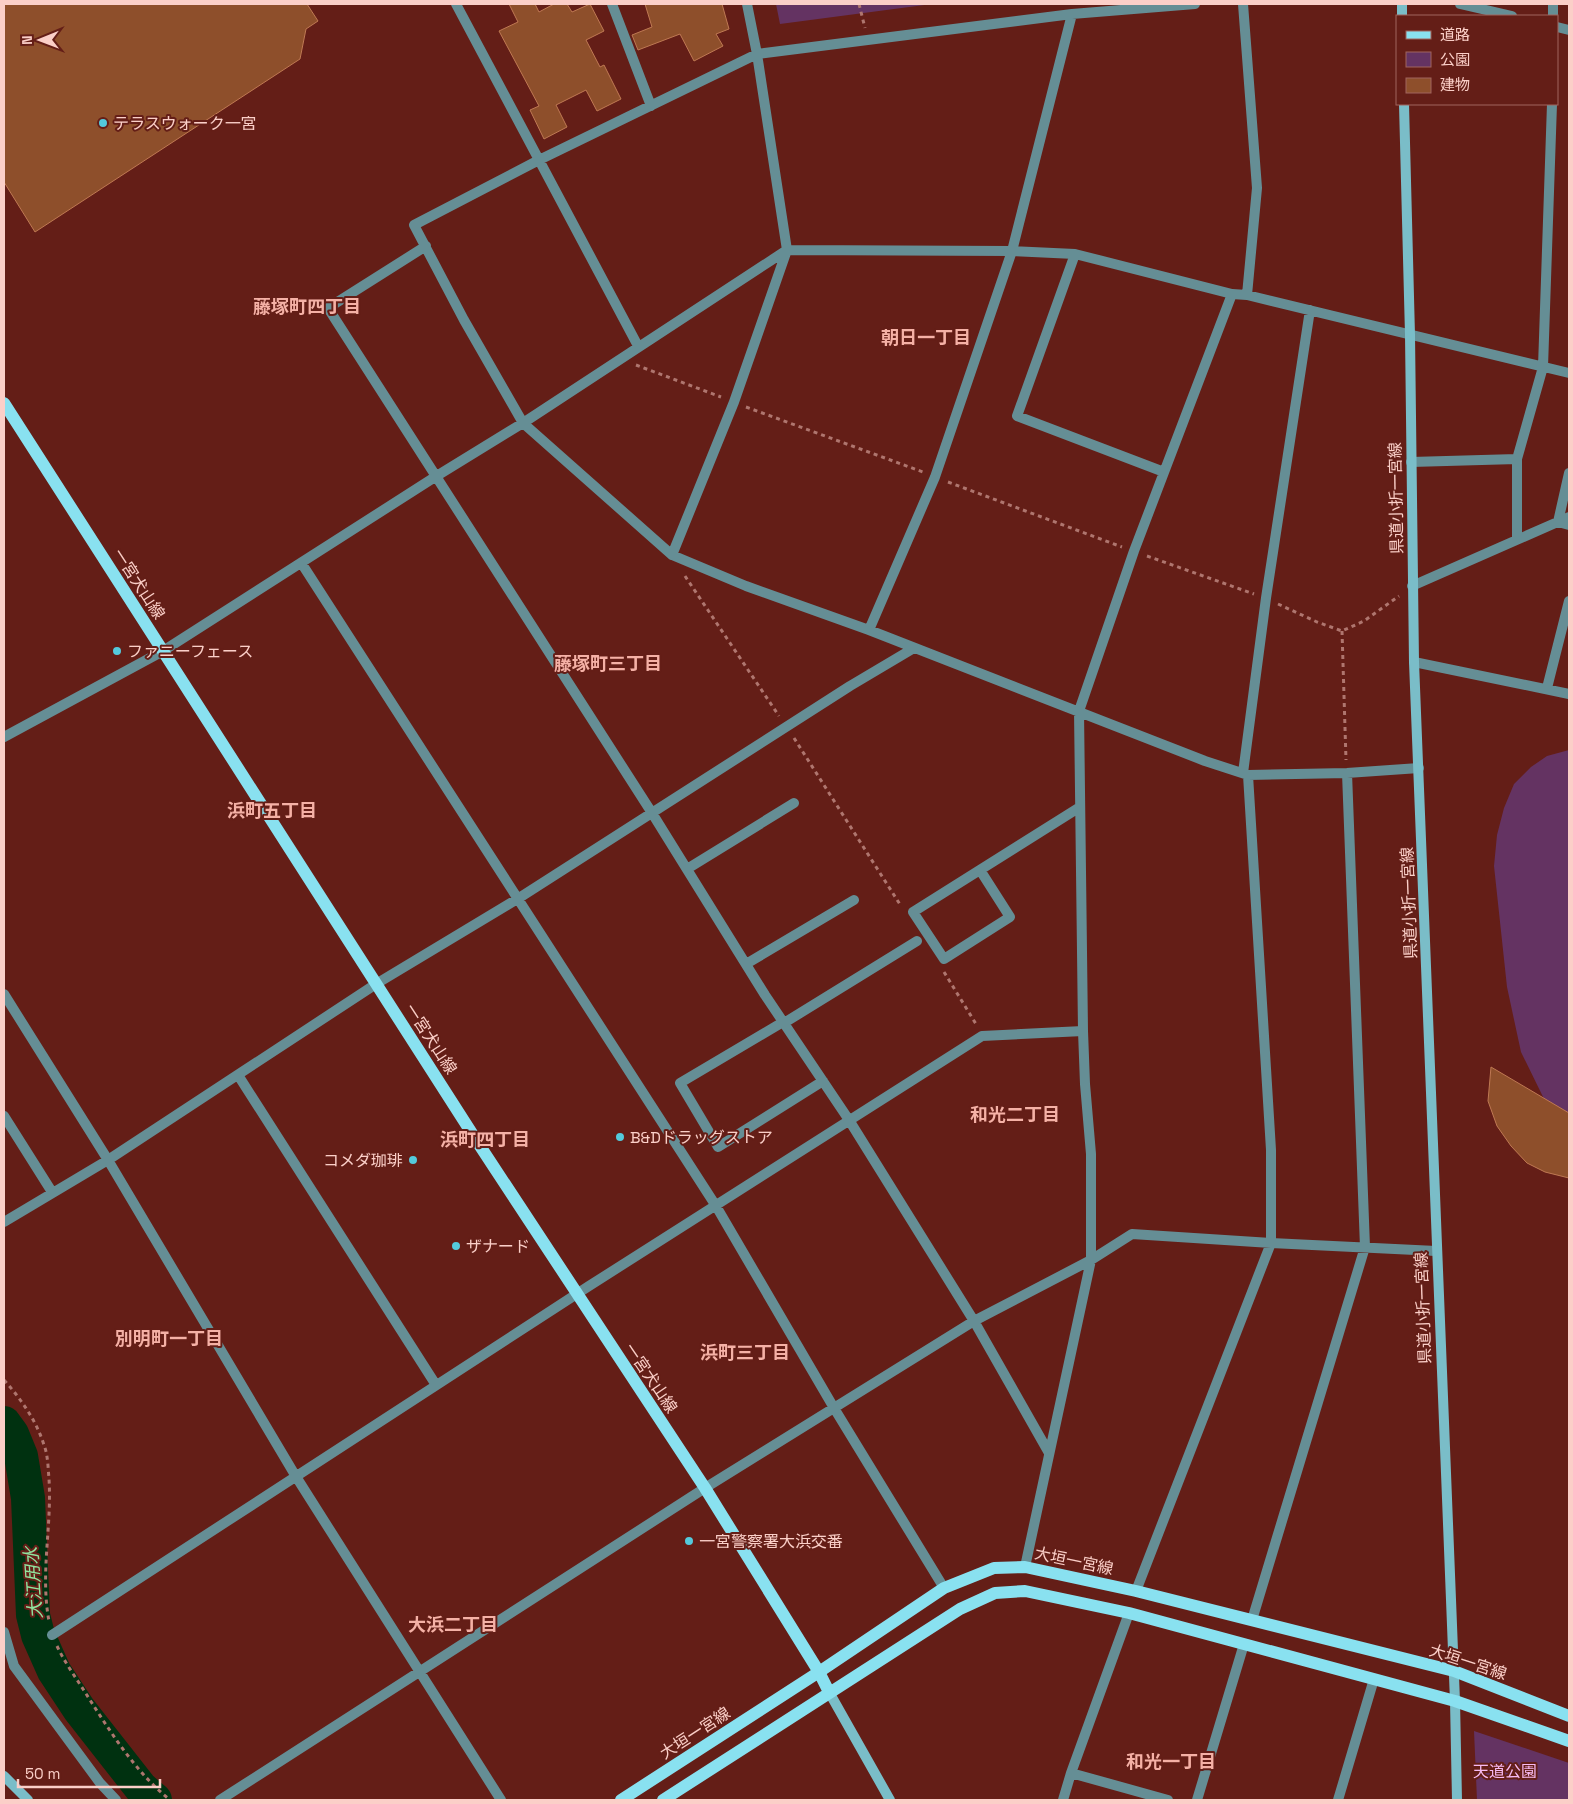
<svg xmlns="http://www.w3.org/2000/svg" width="1573" height="1804" font-family="'Space Grotesk','Noto Sans JP',sans-serif">
  <style>
    .green { fill: #643362 }
    .lines { fill: none; stroke-linecap: round; stroke-linejoin: round }
    .river { stroke: #003110; stroke-width: 34 }
    .building { fill: #8e4f2b; stroke: #bf7953 }
    .path { stroke: #af766f; stroke-width: 3; stroke-dasharray: 4 4; stroke-linecap: butt }
    .street { stroke: #658e95; stroke-width: 10 }
    .secondary { stroke: #7abdc8; stroke-width: 10 }
    .primary { stroke: #89e1f0; stroke-width: 12 }
    .poi-dot { fill: #54cadc; stroke: #641e17; stroke-width: 2 }
    .labels { text-anchor: middle; dominant-baseline: central; stroke-width: 4; stroke-linejoin: round; paint-order: stroke }
    .poi-label { font-size: 16px; fill: #fbcfc8; stroke: #641e17; text-anchor: start }
    .street-label { font-size: 16px; fill: #fbcfc8; stroke: #641e17 }
    .park-label { font-size: 16px; fill: #f7baf3; stroke: #641e17 }
    .neighbourhood-label { font-size: 18px; font-weight: bold; fill: #f5b1a6; stroke: #641e17 }
    .water-label { font-size: 18px; font-style: italic; fill: #90e59f; stroke: #641e17 }
  </style>
  <rect width="100%" height="100%" fill="#641e17"/>
  <!-- green -->
  <path class="green" d="M776 4H932L780 24Z
    M1569 750V1128L1547 1105 1521 1052 1507 987 1494 866 1497 835 1504 808 1514 784 1531 767 1547 756Z
    M1474 1731 1569 1763V1800H1477Z"/>
  <g class="lines">
    <!-- river -->
    <path class="river" d="M4 1423 12 1434 21 1456 28 1498 33 1615 38 1635 54 1671 79 1709 141 1788 155 1800"/>
  </g>
  <!-- building -->
  <path class="building" d="M4 4H307L318 21 306 29 300 59 35 232 4 182Z
    M509 4H535L539 12 554 4H567L572 12 590 4 604 31 586 40 600 67 604 65 621 99 597 111 586 90 556 105 567 127 544 139 530 110 539 106 499 31 518 22Z
    M645 4H722L729 29 716 34 723 46 694 61 680 34 638 50 632 35 652 27Z
    M1491 1067 1569 1113V1178L1545 1172 1527 1163 1511 1146 1497 1126 1488 1101Z"/>
  <g class="lines">
    <!-- path -->
    <path class="path" d="M859 4 865 28
      M636 365 721 397
      M746 407 923 472
      M948 482 1122 547
      M1147 556 1254 594
      M685 576 779 716
      M1278 604 1317 622 1342 631 1364 621 1399 596
      M1342 631 1346 760
      M794 738 901 906
      M944 972 976 1024
      M4 1380C21 1399 36 1420 44 1445 48 1455 48 1468 49 1479 52 1526 40 1574 49 1621
      M57 1646C64 1661 74 1675 83 1689 108 1728 134 1771 170 1800"/>
    <!-- street -->
    <path class="street" d="M456 4 638 346
      M612 4 651 106
      M1195 4 1072 14 757 54 539 160 414 225 464 320 523 423 672 555 746 586 869 630 1205 761 1248 775 1347 773 1419 768
      M1243 4 1257 188 1247 295
      M1460 4 1512 16
      M1553 4V16
      M1557 27 1569 30
      M426 246 328 308 652 813 765 995 849 1120 974 1321 1049 1453
      M1075 254 1017 416 1164 472
      M1411 462 1517 459
      M1569 473 1558 522 1569 525
      M1517 539V459L1543 367 1552 104
      M672 555 734 402 787 250 757 54 747 4
      M302 564 716 1206 834 1408 944 1588
      M1412 586 1569 517
      M869 630 935 477 1012 251 1072 14
      M1414 662 1569 694
      M1547 688 1569 601
      M4 737 163 651 435 477 523 423 787 250 1012 251 1075 254 1232 294 1247 295 1569 373
      M1243 773 1266 598 1310 310
      M687 869 794 803
      M980 870 1010 917 944 959 913 912 1080 807
      M746 964 854 900
      M4 994 108 1160 295 1475 501 1800
      M783 1022 680 1083 718 1147 823 1081
      M784 1023 917 941
      M238 1075 436 1385
      M4 1116 52 1192
      M4 1222 108 1160 376 984 519 898 850 686 914 648
      M1025 1567 1091 1260V1154L1085 1084 1083 1031 1079 711 1134 551 1232 294
      M1136 1591 1271 1243V1150L1248 775
      M1252 1620 1365 1247 1347 773
      M4 1632 14 1666 100 1783 116 1800
      M52 1635 589 1286 982 1036 1083 1031
      M1071 1773 1168 1800
      M220 1800 705 1488 974 1321 1091 1260 1132 1234 1271 1243 1436 1251
      M1063 1800 1071 1773 1129 1613
      M1197 1800 1244 1644
      M1338 1800 1374 1679"/>
    <!-- secondary -->
    <path class="secondary" d="M1402 4V16
      M1404 104 1410 335 1414 662 1455 1701 1457 1800
      M829 1692 890 1800
      M4 1776 28 1800"/>
    <!-- primary -->
    <path class="primary" d="M4 403 482 1149 705 1488 819 1672 829 1692
      M621 1800 819 1672 944 1588 994 1568 1025 1567 1136 1591 1454 1671 1569 1716
      M663 1800 960 1609 995 1593 1025 1591 1129 1613 1455 1701 1569 1741"/>
  </g>
  <!-- markers -->
  <g class="poi-dot">
    <circle cx="103" cy="123" r="5"/>
    <circle cx="117" cy="651" r="5"/>
    <circle cx="620" cy="1137" r="5"/>
    <circle cx="413" cy="1160" r="5"/>
    <circle cx="456" cy="1246" r="5"/>
    <circle cx="689" cy="1541" r="5"/>
  </g>
  <g class="labels">
    <!-- poi labels -->
    <g class="poi-label">
      <text x="113" y="123">テラスウォーク一宮</text>
      <text x="127" y="651">ファニーフェース</text>
      <text x="630" y="1137">B&amp;Dドラッグストア</text>
      <text x="403" y="1160" text-anchor="end">コメダ珈琲</text>
      <text x="466" y="1246">ザナード</text>
      <text x="699" y="1541">一宮警察署大浜交番</text>
    </g>
    <!-- street labels -->
    <g class="street-label">
      <text transform="translate(1396 498) rotate(-91)">県道小折一宮線</text>
      <text transform="translate(139 584) rotate(57)">一宮犬山線</text>
      <text transform="translate(1409 903) rotate(-92)">県道小折一宮線</text>
      <text transform="translate(431 1039) rotate(57)">一宮犬山線</text>
      <text transform="translate(1423 1308) rotate(-92)">県道小折一宮線</text>
      <text transform="translate(651 1378) rotate(56)">一宮犬山線</text>
      <text transform="translate(1074 1561) rotate(12)">大垣一宮線</text>
      <text transform="translate(1468 1662) rotate(18)">大垣一宮線</text>
      <text transform="translate(695 1733) rotate(-33)">大垣一宮線</text>
    </g>
    <!-- park labels -->
    <g class="park-label">
      <text x="1505" y="1771">天道公園</text>
    </g>
    <!-- neighbourhood labels -->
    <g class="neighbourhood-label">
      <text x="307" y="306">藤塚町四丁目</text>
      <text x="926" y="337">朝日一丁目</text>
      <text x="608" y="663">藤塚町三丁目</text>
      <text x="272" y="810">浜町五丁目</text>
      <text x="1015" y="1114">和光二丁目</text>
      <text x="485" y="1139">浜町四丁目</text>
      <text x="169" y="1338">別明町一丁目</text>
      <text x="745" y="1352">浜町三丁目</text>
      <text x="453" y="1624">大浜二丁目</text>
      <text x="1171" y="1761">和光一丁目</text>
    </g>
    <!-- water labels -->
    <g class="water-label">
      <text transform="translate(33 1583) rotate(-94)">大江用水</text>
    </g>
  </g>
  <!-- border -->
  <rect width="1573" height="1804" fill="none" stroke="#fbcfc8" stroke-width="10"/>
  <!-- legend -->
  <rect x="1396" y="15" width="162" height="90" fill="#641e17" stroke="#a0655e"/>
  <rect x="1406" y="31" width="25" height="8" fill="#89e1f0" stroke="#a0655e"/>
  <text x="1440" y="40" font-size="15" fill="#fbcfc8">道路</text>
  <rect x="1406" y="52" width="25" height="15" fill="#643362" stroke="#a0655e"/>
  <text x="1440" y="65" font-size="15" fill="#fbcfc8">公園</text>
  <rect x="1406" y="78" width="25" height="15" fill="#8e4f2b" stroke="#a0655e"/>
  <text x="1440" y="90" font-size="15" fill="#fbcfc8">建物</text>
  <!-- north arrow -->
  <g transform="translate(40 40) rotate(269)" stroke="#641e17" stroke-width="4" paint-order="stroke">
  <path d="M0-4L9 19L0 12L-9 19Z" fill="#fbcfc8"/>
  <text y="-8" font-size="14" font-weight="bold" text-anchor="middle" fill="#fbcfc8">N</text>
  </g>
  <!-- scale -->
  <path d="M18 1779v8h142v-8" fill="none" stroke="#fbcfc8" stroke-width="2.5"/>
  <text x="25" y="1779" font-size="15" fill="#fbcfc8" stroke="#641e17" stroke-width="4" paint-order="stroke">50 m</text>
</svg>
